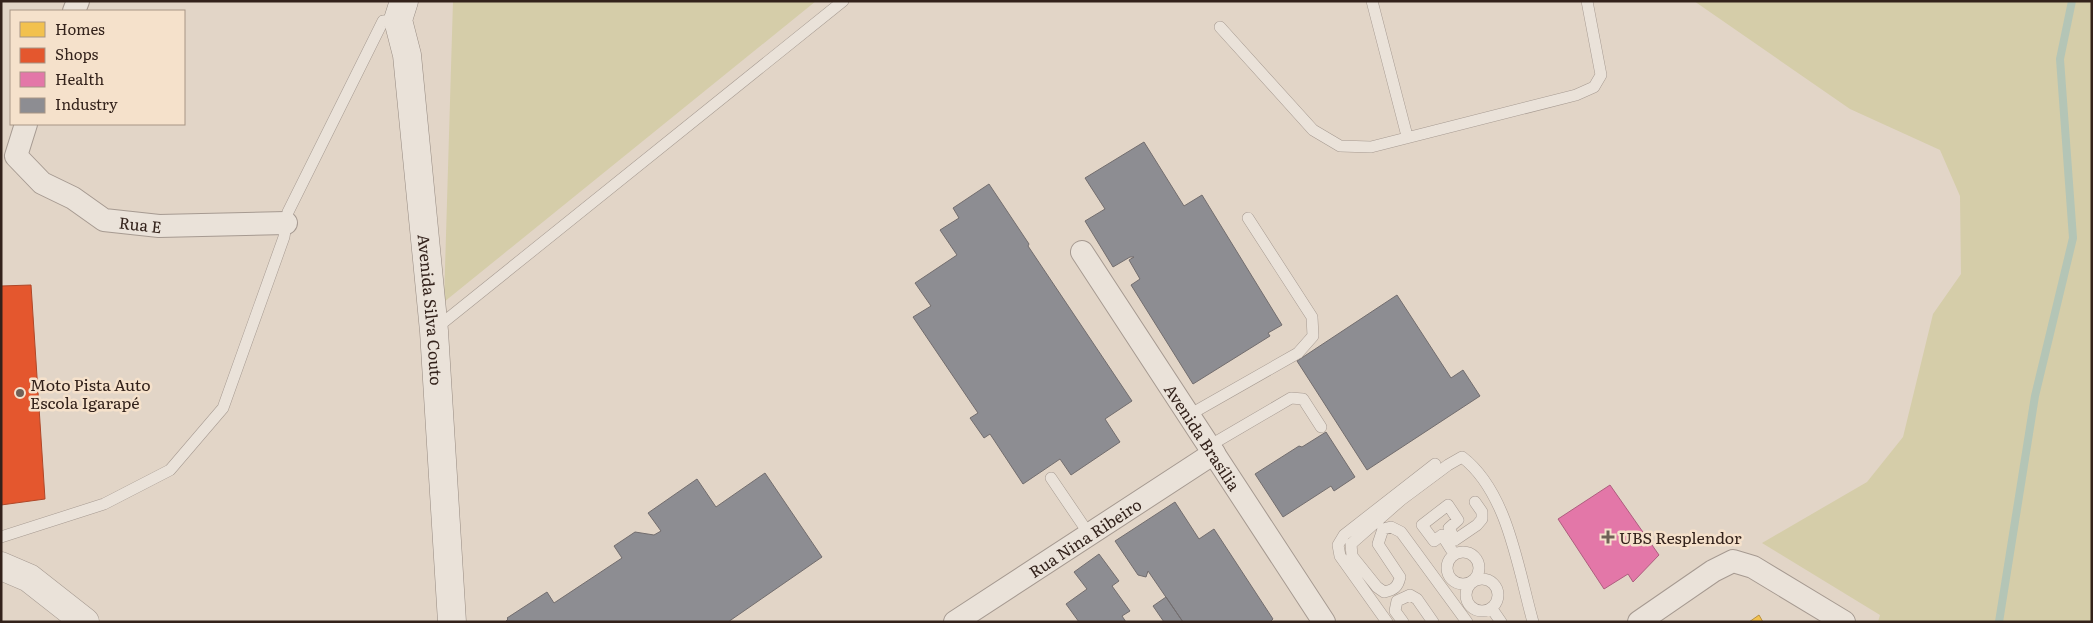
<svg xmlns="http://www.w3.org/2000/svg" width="2093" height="623" font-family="Literata,serif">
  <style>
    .green { fill: #d5cda9 }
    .homes { fill: #f2c14e; stroke: #b9913f }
    .shops { fill: #e4572e; stroke: #af4728 }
    .health { fill: #e377a8; stroke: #ae5e7e }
    .industry { fill: #8d8d92; stroke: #726d6e }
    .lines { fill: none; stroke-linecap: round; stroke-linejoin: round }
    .stream { stroke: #b4c5b6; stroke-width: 8 }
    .service-casing { stroke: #a69a91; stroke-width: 12 }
    .minor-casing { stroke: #a69a91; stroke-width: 24 }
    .tertiary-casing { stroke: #a69a91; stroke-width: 29 }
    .secondary-casing { stroke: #968a81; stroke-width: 29 }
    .service { stroke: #eae2d9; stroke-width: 11 }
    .minor { stroke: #eae2d9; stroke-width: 22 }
    .tertiary { stroke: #eae2d9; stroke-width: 28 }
    .secondary { stroke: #eae2d9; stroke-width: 28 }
    .poi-dot { fill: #706157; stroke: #f5e1cb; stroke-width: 2 }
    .labels { text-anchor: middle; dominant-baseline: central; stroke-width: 5; stroke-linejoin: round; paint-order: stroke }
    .street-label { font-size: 16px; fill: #33221b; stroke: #f5e1cb }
    .poi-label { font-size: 16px; fill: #33221b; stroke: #f5e1cb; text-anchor: start }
  </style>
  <rect width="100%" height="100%" fill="#e2d5c7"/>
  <!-- green -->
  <path class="green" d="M453 1H816L444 302Z
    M1694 1H2092V622H1878L1880 615 1762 543 1867 482 1903 437 1933 314 1961 274 1960 196 1940 150 1850 109Z"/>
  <!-- homes -->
  <path class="homes" d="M1759 615 1763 622H1749Z"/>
  <!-- shops -->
  <path class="shops" d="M31 285 45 499 1 505V286Z"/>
  <!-- health -->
  <path class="health" d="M1610 485 1659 555 1633 582 1628 574 1604 589 1558 519Z"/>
  <!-- industry -->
  <path class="industry" d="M1144 142 1184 206 1202 195 1282 325 1268 333 1270 336 1193 384 1131 285 1140 279 1129 260 1134 257H1130L1113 267 1085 221 1105 209 1085 178Z
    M989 184 1029 244 1028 246 1132 401 1105 419 1120 442 1071 475 1060 459 1023 484 990 434 984 438 970 418 978 413 913 317 931 306 915 283 957 255 940 230 959 218 953 208Z
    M1397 295 1451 378 1463 370 1480 396 1367 470 1297 361Z
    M1326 432 1355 477 1334 491 1331 486 1283 517 1255 474 1299 446 1302 447Z
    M765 473 822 557 728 622 506 621 508 619 507 618 547 592 554 603 622 558 614 546 635 532 654 535 661 531 648 513 697 479 716 507Z
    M1175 502 1199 539 1214 529 1273 619 1270 622H1183L1148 571 1146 577 1138 575 1115 541Z
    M1099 554 1119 581 1112 586 1130 611 1122 616 1126 622H1079L1066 604 1087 589 1074 572Z
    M1166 597 1183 622H1164L1153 606Z"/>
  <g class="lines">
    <!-- stream -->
    <path class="stream" d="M1999 622 2035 396 2073 238 2060 59 2072 1"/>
    <defs>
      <path id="service" d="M1372 1 1407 136
        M1220 27 1313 130 1340 146 1371 147 1576 95 1594 87 1601 75 1587 1
        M435 329 843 1
        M1189 415 1298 353 1313 336 1312 317 1248 218
        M1209 446 1291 398 1303 399 1321 427
        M1051 478 1089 534
        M1 537 104 504 170 470 223 408 284 237 288 212 383 21 398 20
        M1447 568a16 16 0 1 1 32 0a16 16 0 1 1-32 0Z
        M1454 554 1442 535 1434 541 1422 525 1448 505 1458 520 1449 528 1455 540 1477 525 1482 519V512L1475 502
        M1466 595a16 16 0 1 1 32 0a16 16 0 1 1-32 0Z
        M1492 609 1501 622
        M1387 622 1340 556 1338 545 1344 535 1435 464
        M1403 622 1395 611 1397 601 1410 595 1417 599 1433 622
        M1467 622 1401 532 1391 527 1383 529 1378 544 1400 577C1398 587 1394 590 1384 592L1377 587 1352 556 1351 544 1401 500 1448 465 1462 457C1508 492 1518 569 1533 622"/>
      <g id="minor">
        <path d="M74 11 78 1"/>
        <path id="s1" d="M26 124 16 156 42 183 73 198 104 220 159 226 286 223"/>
        <path id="s2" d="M1082 252 1324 622"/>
        <path id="s3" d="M955 622 1214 453"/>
        <path d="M1639 622 1713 571 1733 561 1753 567 1844 622"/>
      </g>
      <path id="tertiary" d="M1 566 29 578 85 622"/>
      <g id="secondary">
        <path id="s4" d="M404 1 398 20 407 55 434 331 452 622"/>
      </g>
    </defs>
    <!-- service casing -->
    <use href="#service" class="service-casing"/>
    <!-- minor casing -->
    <use href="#minor" class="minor-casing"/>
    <!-- tertiary casing -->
    <use href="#tertiary" class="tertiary-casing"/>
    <!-- secondary casing -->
    <use href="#secondary" class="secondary-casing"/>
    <!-- service -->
    <use href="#service" class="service"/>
    <!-- minor -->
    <use href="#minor" class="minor"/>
    <!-- tertiary -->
    <use href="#tertiary" class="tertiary"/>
    <!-- secondary -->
    <use href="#secondary" class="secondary"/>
  </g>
  <!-- markers -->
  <g class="poi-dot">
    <circle cx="20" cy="393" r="5"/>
    <path d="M1605.5 529.5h5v5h5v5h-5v5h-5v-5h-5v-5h5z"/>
  </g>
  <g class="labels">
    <!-- street labels -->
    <g class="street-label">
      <text stroke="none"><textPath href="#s1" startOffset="180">Rua E</textPath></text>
      <text stroke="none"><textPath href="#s4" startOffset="312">Avenida Silva Couto</textPath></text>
      <text stroke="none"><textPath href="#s2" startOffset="221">Avenida Brasília</textPath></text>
      <text stroke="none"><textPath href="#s3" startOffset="155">Rua Nina Ribeiro</textPath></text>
    </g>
    <!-- poi labels -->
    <g class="poi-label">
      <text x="30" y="384">Moto Pista Auto<tspan x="30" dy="18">Escola Igarapé</tspan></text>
      <text x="1619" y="537">UBS Resplendor</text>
    </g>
  </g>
  <!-- border -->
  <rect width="2093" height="623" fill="none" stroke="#33221b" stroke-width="5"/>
  <!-- legend -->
  <rect x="10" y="10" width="175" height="115" fill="#f5e1cb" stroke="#a79585"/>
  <rect x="20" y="22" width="25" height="15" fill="#f2c14e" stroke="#a79585"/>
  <text x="55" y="35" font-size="15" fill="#33221b">Homes</text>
  <rect x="20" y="48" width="25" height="15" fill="#e4572e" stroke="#a79585"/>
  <text x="55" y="60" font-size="15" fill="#33221b">Shops</text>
  <rect x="20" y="72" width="25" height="15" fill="#e377a8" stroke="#a79585"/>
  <text x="55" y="85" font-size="15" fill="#33221b">Health</text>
  <rect x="20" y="98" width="25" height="15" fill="#8d8d92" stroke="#a79585"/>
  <text x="55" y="110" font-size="15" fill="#33221b">Industry</text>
</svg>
